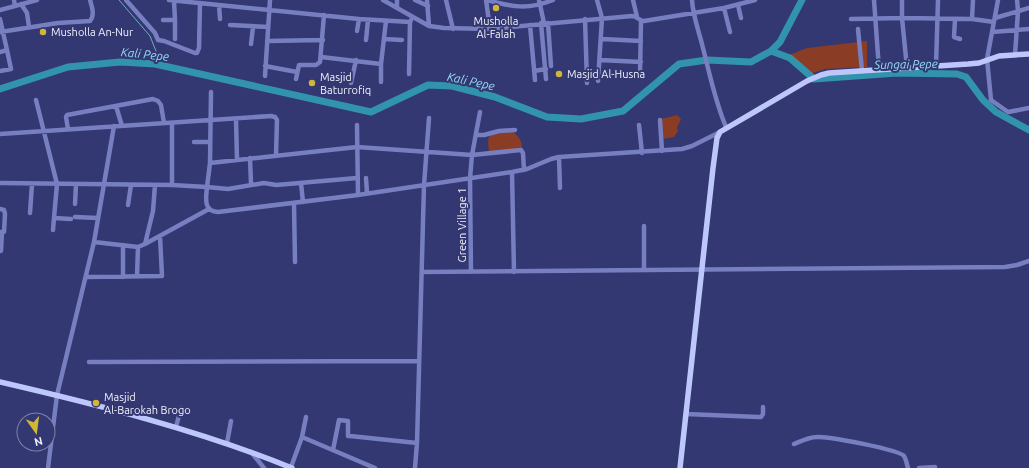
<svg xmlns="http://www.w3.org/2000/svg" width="1029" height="468" font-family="Ubuntu,sans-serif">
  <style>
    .green { fill: #8a3c25 }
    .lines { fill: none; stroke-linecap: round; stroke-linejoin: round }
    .stream { stroke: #6bb0c3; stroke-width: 1 }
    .river { stroke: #3194ac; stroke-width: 7 }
    .minor { stroke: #777fc0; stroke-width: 4.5 }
    .major { stroke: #bec7fc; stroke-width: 5.5 }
    .poi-dot { fill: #d1b736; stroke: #333772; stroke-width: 1.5 }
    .labels { text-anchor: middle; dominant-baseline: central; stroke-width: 4; stroke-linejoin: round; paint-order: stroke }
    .poi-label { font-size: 11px; fill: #f1f2f9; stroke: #333772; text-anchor: start }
    .street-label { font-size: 11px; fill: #f1f2f9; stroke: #333772 }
    .water-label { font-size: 12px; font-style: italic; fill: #96ddf1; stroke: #333772 }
  </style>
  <rect width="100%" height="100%" fill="#333772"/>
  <!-- green -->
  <path class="green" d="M867 41V67L825 69 810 74 789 55 807 48Z
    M677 115 681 119 677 128 678 131 674 137 663 139 661 119Z
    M493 132H513C519 136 522 141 522 148L489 152 488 143 489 135Z"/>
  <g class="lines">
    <!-- stream -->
    <path class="stream" d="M119 0 150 36 156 51 155 64"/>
    <!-- river -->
    <path class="river" d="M771 51 790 58 814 79 897 73 957 74 966 77 983 100 996 112 1029 130
      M0 89 68 67 120 62 155 64 371 112 428 85 452 86 495 97 547 117 581 119 623 111 679 64 707 60 751 62 771 51 780 42 802 0"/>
    <!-- minor -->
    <path class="minor" d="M14 0 15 6
      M126 0 155 33 158 40 164 41 195 53H197L199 48 200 3
      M169 0 359 19 410 22
      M383 0 429 26 444 28 490 29 632 16C637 16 639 21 644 21L724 8 755 0
      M415 0 428 6
      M427 0 429 26
      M446 0 453 29
      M486 0 490 29
      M487 0C512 7 528 10 553 0
      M539 0 544 23
      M597 0 602 18 598 81
      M633 0 637 17
      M692 0C693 17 699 31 703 48 710 75 715 101 726 127
      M874 0 879 69
      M902 0V18L972 19 994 22
      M998 0 987 59 991 100 1008 112 1029 108
      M21 4 27 13 29 27
      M219 5 220 19
      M738 5 741 18
      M397 7V0
      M724 8 730 32
      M0 10 37 0
      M995 18 1029 8
      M0 19 7 50 0 52
      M585 19 587 83
      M851 19 902 18 907 68
      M955 19 954 37 960 39
      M972 19 973 0
      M163 20H175L174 1
      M541 23 546 79
      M548 23 551 66
      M230 25 268 27
      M530 25 535 80
      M858 29 862 71
      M357 31 359 19
      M0 32 58 23 90 21C95 15 92 7 90 0
      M992 32 1029 29
      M175 39V20
      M384 39 402 40
      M602 39 641 41
      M366 40 368 20
      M267 41 323 40
      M251 44 253 27
      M1015 55 1018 11 1017 0
      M321 57 381 64
      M600 60 641 62
      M265 66 297 72
      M936 66 938 0
      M0 71 11 69 7 50
      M534 71 546 69
      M409 74 410 22 411 20
      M640 75 641 21
      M265 76 270 0
      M296 79 299 65H316L320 62 324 15
      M381 82V64L386 21
      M351 83 356 60
      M211 92 210 163 207 187 228 189 264 183 276 185 288 184 357 178
      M36 100 57 184 54 218 71 219
      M116 106 122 126
      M236 119 237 160
      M660 120 662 151
      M357 125 358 195
      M639 125 642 153
      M68 129 66 117 67 115 153 99 158 101 161 105 164 123
      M0 134 271 116 275 117 277 120 276 155
      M476 135H484L499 131 515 130
      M194 142H210
      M559 157 560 188
      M250 158 251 184
      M210 163 357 147 472 155 521 150 523 153 524 170
      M512 172 514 272
      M366 178 367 193
      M0 183 172 185 207 187C206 198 203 211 218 212L358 195 512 172 527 169 551 159 559 157 682 149 692 146 720 132
      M301 183 303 202
      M172 185V123
      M294 203 295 262
      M75 204 76 184
      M128 205 131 185
      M0 209 4 210 5 214 4 232H0
      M30 213 32 184
      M75 217 98 218
      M644 226V270
      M53 230 54 218
      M94 242 138 247
      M145 244 153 211 155 185
      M123 245V277
      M1 251 2 232
      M422 272 1005 267 1017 265 1029 261
      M471 272 470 178 472 155 480 112
      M137 276 138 247 145 244 209 209
      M86 277 162 276 160 236
      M89 362 419 361
      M686 414 758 417H761L763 414V407
      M176 427 181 408
      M302 437 375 468
      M227 443 231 421
      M794 444C801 441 809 437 817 437 828 436 900 450 904 456 906 459 907 465 908 468
      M333 450 339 420 348 421V436H350L417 443
      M251 452 264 468
      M291 467 302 437 306 417
      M48 468 57 395 94 242 114 126
      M415 468 417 443 424 185 429 118
      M919 468 935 467"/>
    <!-- major -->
    <path class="major" d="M0 382C99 405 198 430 292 468
      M680 468 713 168 717 138 720 132 807 81 821 75 829 73 968 64 979 63 999 56 1029 54"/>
  </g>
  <!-- markers -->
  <g class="poi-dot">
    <circle cx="496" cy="8" r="4"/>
    <circle cx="43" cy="32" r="4"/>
    <circle cx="559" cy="74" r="4"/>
    <circle cx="312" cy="83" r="4"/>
    <circle cx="96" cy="403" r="4"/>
  </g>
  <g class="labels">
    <!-- poi labels -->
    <g class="poi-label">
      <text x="496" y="21" text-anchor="middle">Musholla<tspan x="496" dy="13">Al-Falah</tspan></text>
      <text x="51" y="32">Musholla An-Nur</text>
      <text x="567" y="74">Masjid Al-Husna</text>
      <text x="320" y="77">Masjid<tspan x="320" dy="13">Baturrofiq</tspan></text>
      <text x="104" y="397">Masjid<tspan x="104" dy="13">Al-Barokah Brogo</tspan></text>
    </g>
    <!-- street labels -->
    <g class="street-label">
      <text transform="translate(462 225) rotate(-90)">Green Village 1</text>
    </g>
    <!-- water labels -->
    <g class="water-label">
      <text transform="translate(145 54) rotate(6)">Kali Pepe</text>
      <text transform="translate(906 64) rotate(-1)">Sungai Pepe</text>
      <text transform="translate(471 81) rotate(12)">Kali Pepe</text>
    </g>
  </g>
  <!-- north arrow -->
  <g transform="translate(36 432) rotate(166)"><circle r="19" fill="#333772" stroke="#7f82a8"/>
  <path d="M0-3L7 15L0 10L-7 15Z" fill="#d1b736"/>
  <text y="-6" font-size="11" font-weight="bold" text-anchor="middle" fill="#f1f2f9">N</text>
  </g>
</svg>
